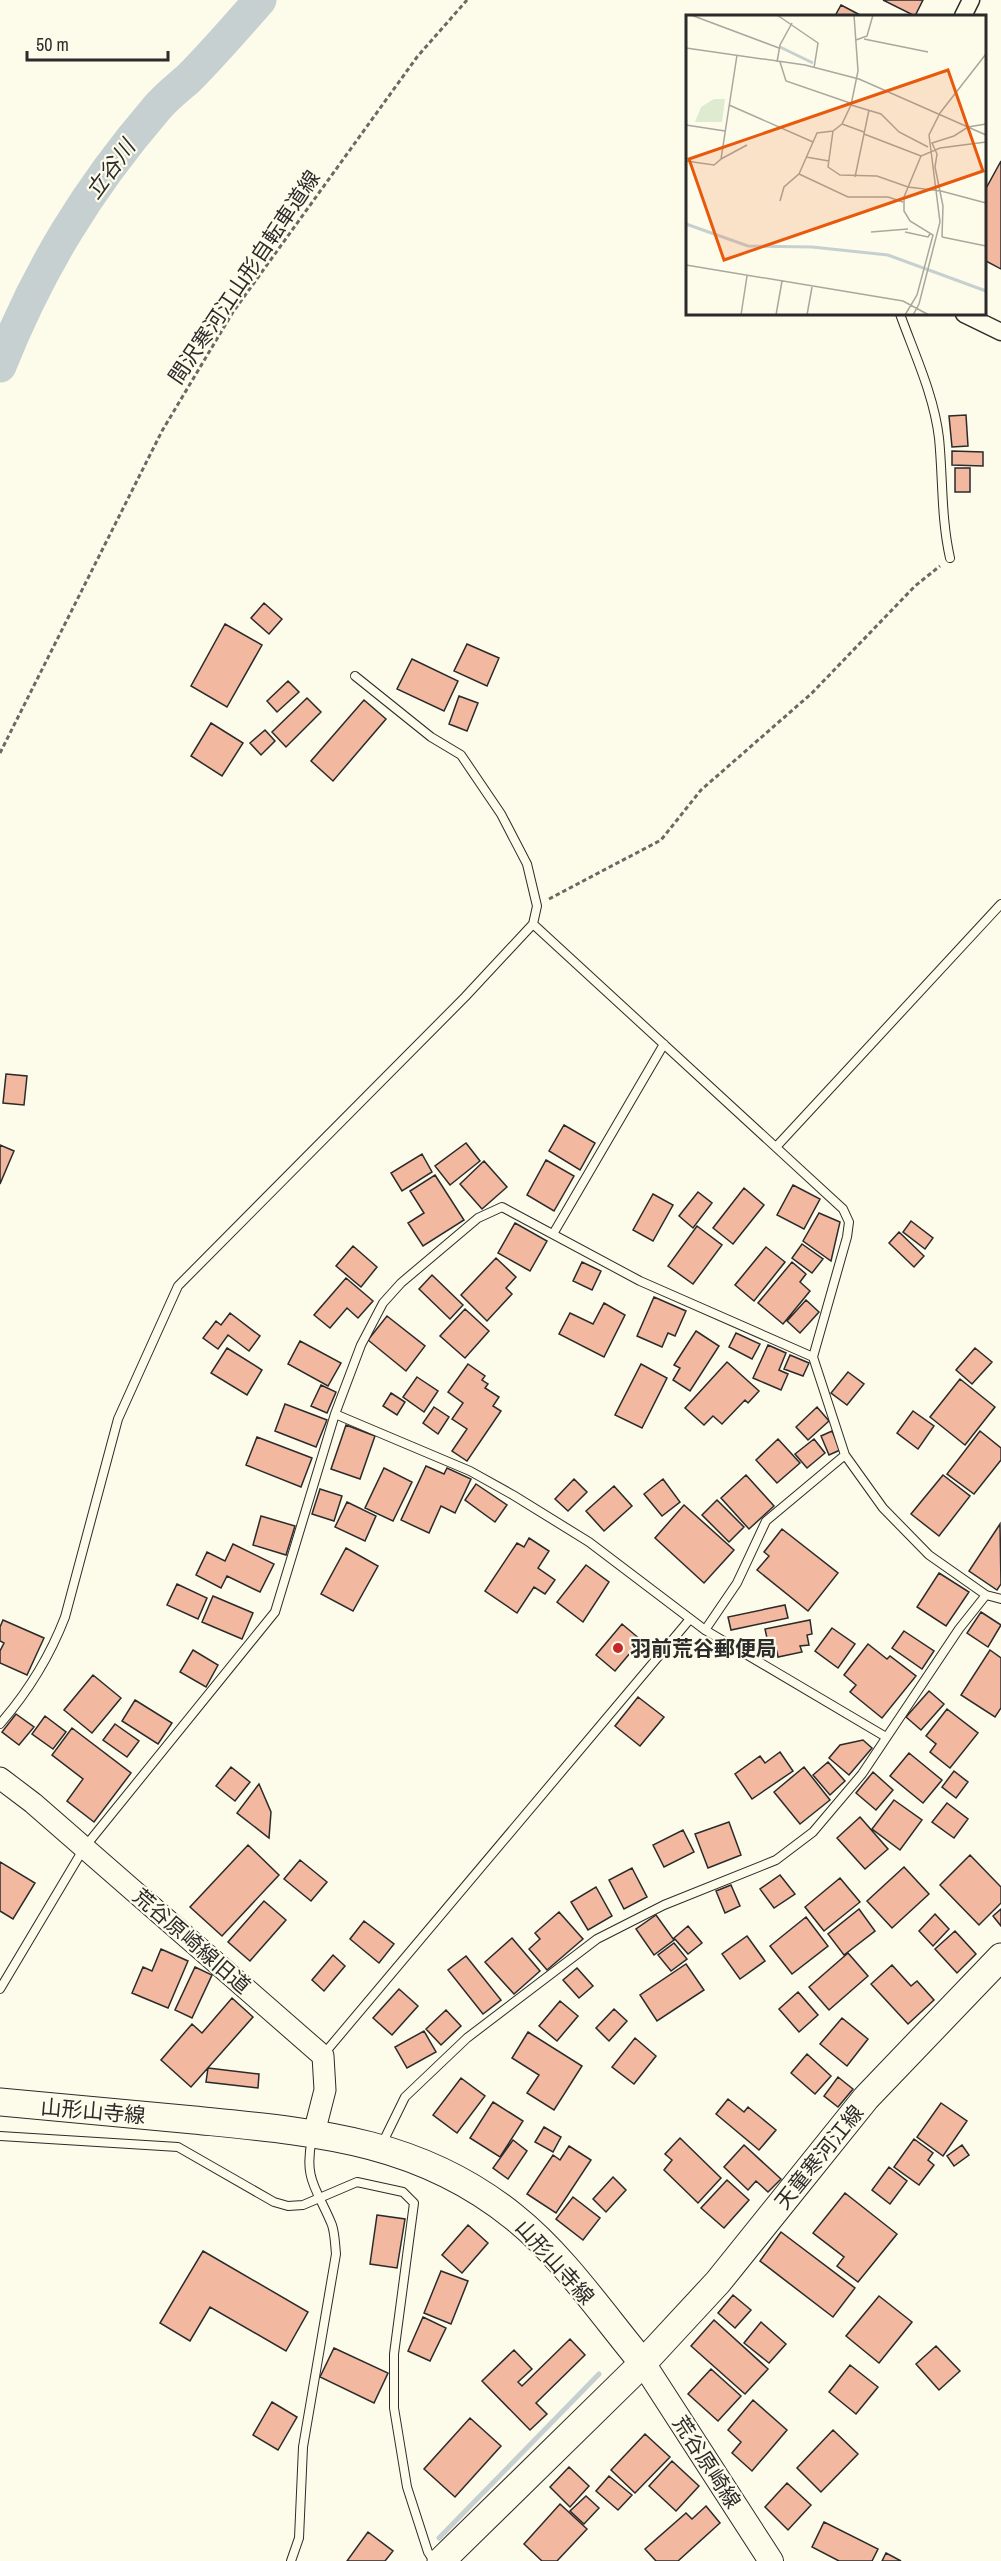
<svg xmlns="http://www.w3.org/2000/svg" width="1001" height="2561" font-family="'Archivo Narrow','Noto Sans JP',sans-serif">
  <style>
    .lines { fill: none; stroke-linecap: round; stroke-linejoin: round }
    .stream { stroke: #c7d0d0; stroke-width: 5 }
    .river { stroke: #c7d0d0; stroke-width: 33 }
    .building { fill: #f2b8a0; stroke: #2b2b2b; stroke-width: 1.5 }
    .service-casing { stroke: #2b2b2b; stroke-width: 10 }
    .minor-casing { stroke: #2b2b2b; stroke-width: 19 }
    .tertiary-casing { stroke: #2b2b2b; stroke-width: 23 }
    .secondary-casing { stroke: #2b2b2b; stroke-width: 26 }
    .primary-casing { stroke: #2b2b2b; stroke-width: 29 }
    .path { stroke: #6a6964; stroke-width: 3; stroke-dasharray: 4.5 3; stroke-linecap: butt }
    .service { stroke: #fdfbea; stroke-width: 8 }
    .minor { stroke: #fdfbea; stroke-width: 16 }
    .tertiary { stroke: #fdfbea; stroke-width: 21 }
    .secondary { stroke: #fdfbea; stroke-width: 24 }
    .primary { stroke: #fdfbea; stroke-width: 27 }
    .poi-dot { fill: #c62828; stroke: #fdfbea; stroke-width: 2 }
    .labels { text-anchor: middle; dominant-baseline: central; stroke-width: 4.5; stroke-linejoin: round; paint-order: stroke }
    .street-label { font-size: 21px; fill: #2b2b2b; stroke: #fdfbea }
    .poi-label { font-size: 21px; font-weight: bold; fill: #2b2b2b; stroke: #fdfbea; text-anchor: start }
    .water-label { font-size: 22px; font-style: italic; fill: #2b2b2b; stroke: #fdfbea }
    .inset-river { fill: none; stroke: #c7d0d0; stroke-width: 3 }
    .inset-road { fill: none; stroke: #a9a89e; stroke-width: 1.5 }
    .view { fill: #e8590c; fill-opacity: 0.15; stroke: #e8590c; stroke-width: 3 }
    .inset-edge { fill: none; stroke: #2b2b2b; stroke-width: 3 }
  </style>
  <rect width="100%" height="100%" fill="#fdfbea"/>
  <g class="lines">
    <!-- stream -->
    <path class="stream" d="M439 2538 599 2374"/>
    <!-- river -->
    <path class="river" d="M0 366C38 270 88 188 156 109 166 97 178 88 189 78 214 53 237 26 260 0"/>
  </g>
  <!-- building -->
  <path class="building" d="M883 0H923L915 16Z
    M841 5 862 16H835Z
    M1001 161V269L984 260V192Z
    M966 415 968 446 952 447 949 416Z
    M952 451 983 452V466L952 465Z
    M955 468H970V492H955Z
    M264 603 282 619 269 634 251 618Z
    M225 624 262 645 227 707 191 686Z
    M467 644 499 658 487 686 454 671Z
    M412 659 458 681 444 711 397 689Z
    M288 681 299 692 277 712 267 701Z
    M459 696 478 703 467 731 449 724Z
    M307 698 321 712 286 747 272 732Z
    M364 700 386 719 333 781 311 761Z
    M211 723 243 743 222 776 191 756Z
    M265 730 275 741 261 755 250 743Z
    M6 1074 27 1076 24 1105 3 1103Z
    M564 1125 595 1143 580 1170 549 1151Z
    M466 1143 480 1161 450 1185 435 1166Z
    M0 1145 14 1151 0 1184Z
    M422 1154 432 1172 402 1191 391 1173Z
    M546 1160 574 1176 554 1211 527 1195Z
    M484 1161 507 1187 482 1209 460 1184Z
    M435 1175 464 1220 423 1246 408 1223 424 1213 410 1191Z
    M793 1185 820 1199 804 1229 777 1215Z
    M744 1188 764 1205 733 1244 713 1228Z
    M698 1192 712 1203 693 1228 679 1216Z
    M653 1194 673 1205 653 1241 633 1230Z
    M819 1213 840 1222 831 1261 803 1241Z
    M911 1221 933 1238 925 1249 903 1232Z
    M515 1223 547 1241 530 1271 498 1253Z
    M697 1226 722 1245 693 1284 668 1266Z
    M899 1232 924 1256 914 1267 889 1243Z
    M802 1244 823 1259 812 1273 792 1258Z
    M353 1246 377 1267 361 1287 336 1266Z
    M766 1247 785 1262 754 1301 735 1285Z
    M496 1258 516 1277 506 1288 512 1294 487 1321 461 1295Z
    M582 1262 601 1271 592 1290 573 1281Z
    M792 1262 806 1274 800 1282 810 1291 783 1324 758 1303Z
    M432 1275 463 1305 450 1319 419 1289Z
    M346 1278 373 1301 358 1318 347 1308 330 1328 314 1315Z
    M654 1297 686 1311 675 1336 668 1333 662 1347 637 1336Z
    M806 1300 819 1312 800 1333 787 1321Z
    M604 1303 625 1315 604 1357 559 1334 570 1313 593 1324Z
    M465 1309 489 1331 465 1358 440 1336Z
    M230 1313 260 1336 249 1351 228 1335 218 1349 203 1338 216 1321 221 1325Z
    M387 1316 425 1346 406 1371 368 1340Z
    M696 1331 719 1346 690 1391 673 1380 680 1368 674 1365Z
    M736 1333 760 1344 752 1359 729 1347Z
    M300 1341 341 1363 328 1386 288 1364Z
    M768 1345 786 1353 779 1370 788 1374 781 1390 753 1378Z
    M227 1348 262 1370 247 1395 211 1373Z
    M975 1348 992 1362 972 1384 956 1370Z
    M790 1355 809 1363 803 1376 784 1369Z
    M727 1362 759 1391 748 1403 745 1400 722 1424 713 1416 704 1425 685 1408Z
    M468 1364 485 1376 482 1380 488 1384 485 1388 499 1397 493 1406 501 1411 467 1461 452 1451 467 1429 452 1419 463 1403 448 1392Z
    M641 1364 667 1378 642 1428 615 1415Z
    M848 1372 864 1384 847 1405 831 1393Z
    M417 1377 438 1391 424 1412 403 1397Z
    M960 1379 995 1407 965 1445 930 1417Z
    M321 1385 336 1392 327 1413 311 1406Z
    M391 1393 405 1402 397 1415 383 1406Z
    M285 1404 327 1420 316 1447 275 1431Z
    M434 1407 449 1417 438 1434 423 1423Z
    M817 1407 829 1421 808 1440 796 1427Z
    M913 1411 934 1426 918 1449 897 1433Z
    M346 1425 375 1436 360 1479 331 1469Z
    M832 1431 840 1450 829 1455 821 1436Z
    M980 1431 1001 1448V1460L974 1494 947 1474Z
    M257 1437 312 1458 301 1487 246 1465Z
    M778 1439 800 1463 777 1483 756 1460Z
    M814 1439 825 1453 807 1468 795 1454Z
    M426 1466 444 1474 447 1468 471 1479 455 1513 441 1506 429 1533 401 1520Z
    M384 1468 412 1482 393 1521 365 1508Z
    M746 1475 774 1506 749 1529 721 1498Z
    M943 1475 970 1496 939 1536 911 1514Z
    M574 1479 587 1492 568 1511 555 1499Z
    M663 1479 680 1502 662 1516 644 1494Z
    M476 1484 507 1505 495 1522 465 1500Z
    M614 1486 632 1506 604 1531 586 1511Z
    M320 1489 342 1496 334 1521 312 1514Z
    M717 1500 744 1527 729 1542 702 1515Z
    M347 1502 376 1516 365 1541 335 1527Z
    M684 1505 734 1550 704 1583 655 1538Z
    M261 1516 295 1526 286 1555 253 1545Z
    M1000 1524 1001 1584 997 1590 969 1571Z
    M782 1529 838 1573 808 1611 757 1570 769 1556 764 1552Z
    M529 1538 549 1551 538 1568 555 1580 545 1594 534 1587 517 1613 485 1591 517 1543 524 1547Z
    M233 1544 274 1564 260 1592 227 1576 221 1588 196 1575 207 1552 225 1561Z
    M346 1548 378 1566 353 1611 321 1594Z
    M586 1565 609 1582 583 1622 557 1602Z
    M939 1573 969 1592 946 1626 917 1607Z
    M177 1584 207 1598 198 1619 167 1605Z
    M213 1596 253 1613 242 1639 202 1622Z
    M785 1605 788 1618 731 1630 728 1617Z
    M981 1612 1001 1625 988 1647 967 1633Z
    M3 1620 44 1638 27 1675 0 1663V1651L4 1643 0 1641V1627Z
    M810 1620 812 1634 807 1635 809 1645 800 1646 802 1652 778 1657 777 1651 770 1652 765 1629Z
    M622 1624 641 1640 615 1671 596 1655Z
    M832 1628 855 1644 838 1668 815 1651Z
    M904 1631 934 1651 922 1669 892 1648Z
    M868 1644 887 1659 890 1656 916 1676 882 1718 850 1692 856 1685 844 1675Z
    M193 1650 218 1665 206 1687 180 1672Z
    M990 1650 1001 1658V1708L995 1717 961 1695Z
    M93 1675 121 1698 92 1733 64 1710Z
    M929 1691 944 1704 921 1730 906 1717Z
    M638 1697 664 1717 640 1746 615 1726Z
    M135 1700 172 1723 158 1744 122 1721Z
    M947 1709 978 1733 950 1768 930 1752 936 1744 926 1736Z
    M16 1714 34 1727 19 1745 2 1732Z
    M45 1716 66 1732 53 1749 32 1734Z
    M115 1724 139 1741 127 1757 103 1740Z
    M72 1728 131 1773 94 1822 67 1801 83 1779 52 1755Z
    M863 1740 872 1748 849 1775 829 1758 840 1745Z
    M780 1752 793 1771 752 1799 735 1774 760 1756 765 1763Z
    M909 1753 942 1780 923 1803 890 1776Z
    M828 1762 845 1781 830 1795 813 1775Z
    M231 1767 250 1782 235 1801 216 1786Z
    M804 1767 830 1800 800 1824 774 1792Z
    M954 1771 968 1782 956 1798 942 1787Z
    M873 1772 893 1790 876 1810 856 1793Z
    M259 1784 271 1812 269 1838 237 1813Z
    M894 1800 922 1820 900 1850 872 1829Z
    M947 1803 968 1819 954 1838 932 1822Z
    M860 1817 888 1849 865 1869 837 1838Z
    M729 1822 741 1855 708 1868 695 1834Z
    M683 1830 694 1852 664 1867 653 1845Z
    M248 1845 279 1875 222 1936 190 1907Z
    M970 1855 1001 1887V1903L979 1925 940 1885Z
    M300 1860 327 1882 311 1901 284 1879Z
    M0 1862 35 1883 13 1919 0 1911Z
    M904 1867 929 1894 892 1928 867 1901Z
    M632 1868 647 1897 624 1909 609 1880Z
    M780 1875 795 1894 774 1908 760 1889Z
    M840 1878 860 1902 824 1931 805 1907Z
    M731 1885 740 1906 725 1913 716 1891Z
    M596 1887 612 1916 588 1930 571 1902Z
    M264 1901 286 1920 250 1961 228 1942Z
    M859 1909 875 1931 844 1955 828 1934Z
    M1001 1909V1926L993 1916Z
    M559 1912 583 1939 547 1970 529 1949 540 1939 535 1933Z
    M935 1914 949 1929 933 1946 919 1931Z
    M656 1915 674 1940 654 1955 636 1929Z
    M806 1917 828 1946 792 1974 770 1946Z
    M364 1921 394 1944 379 1963 350 1939Z
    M688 1926 702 1943 688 1954 674 1938Z
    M955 1931 976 1954 957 1973 935 1949Z
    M747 1936 765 1961 740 1979 722 1954Z
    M512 1938 540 1971 514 1994 485 1962Z
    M674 1943 687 1959 671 1971 658 1955Z
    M161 1949 188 1961 168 2008 132 1993 143 1967 152 1971Z
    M848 1953 868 1976 829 2010 809 1987Z
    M333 1955 345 1966 324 1991 312 1980Z
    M466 1956 501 2000 483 2014 448 1970Z
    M686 1964 704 1990 657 2021 640 1995Z
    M892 1965 911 1986 917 1981 934 2000 908 2024 871 1984Z
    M195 1967 212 1975 192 2018 175 2010Z
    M577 1968 593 1986 579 1998 563 1980Z
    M399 1989 418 2006 392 2035 373 2018Z
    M798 1992 818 2015 799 2032 779 2009Z
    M232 1998 253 2017 191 2087 161 2060 192 2024 202 2033Z
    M560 2001 578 2016 557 2041 539 2026Z
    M614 2009 627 2021 609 2041 596 2028Z
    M446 2010 461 2026 441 2045 426 2029Z
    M842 2018 868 2039 847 2066 820 2044Z
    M424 2031 436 2052 407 2068 395 2047Z
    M528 2032 582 2066 554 2110 527 2093 539 2075 512 2058Z
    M635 2038 656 2056 634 2084 612 2067Z
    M807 2054 831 2076 815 2094 791 2073Z
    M208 2068 259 2074 258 2088 206 2082Z
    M838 2077 853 2089 838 2107 824 2096Z
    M461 2078 485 2096 457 2133 433 2115Z
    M728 2099 744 2112 748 2107 776 2130 759 2150 716 2114Z
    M493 2102 523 2121 500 2157 470 2138Z
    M941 2103 967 2121 943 2156 917 2137Z
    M544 2127 561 2137 553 2152 535 2142Z
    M680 2138 721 2178 698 2203 664 2170 672 2160 665 2154Z
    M914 2139 933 2153 928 2160 934 2165 919 2185 894 2167Z
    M513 2140 527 2151 508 2179 493 2168Z
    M744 2145 781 2179 768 2192 756 2181 748 2190 724 2167Z
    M962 2145 969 2155 954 2166 947 2156Z
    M569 2146 591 2160 556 2213 527 2194 553 2155 560 2160Z
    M889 2167 907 2181 890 2204 872 2190Z
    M613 2177 626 2190 606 2212 593 2199Z
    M727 2180 749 2200 724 2228 701 2208Z
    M845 2193 897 2234 858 2282 837 2266 844 2257 813 2233Z
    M573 2197 600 2218 583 2240 556 2219Z
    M377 2215 405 2219 397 2268 370 2264Z
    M468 2225 488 2243 462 2273 442 2255Z
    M781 2232 855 2288 833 2317 760 2261Z
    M203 2251 308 2312 286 2351 210 2307 190 2341 160 2323Z
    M441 2271 468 2281 451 2324 424 2313Z
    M733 2295 751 2310 735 2328 718 2313Z
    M879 2296 912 2322 879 2363 846 2336Z
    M423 2317 446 2328 430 2361 408 2351Z
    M714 2320 768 2369 745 2394 691 2346Z
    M761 2322 786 2344 769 2363 744 2343Z
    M570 2339 585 2355 536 2403 547 2414 530 2430 482 2381 514 2350 532 2369 518 2382 522 2386Z
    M936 2346 960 2371 939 2390 916 2364Z
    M334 2348 388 2373 374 2403 320 2377Z
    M850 2365 878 2387 856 2414 829 2392Z
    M711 2369 741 2396 718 2421 688 2394Z
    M753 2400 787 2430 752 2471 732 2453 741 2442 728 2430Z
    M272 2402 297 2417 278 2450 253 2435Z
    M470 2418 501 2446 455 2497 424 2469Z
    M833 2430 858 2454 821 2492 797 2468Z
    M645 2434 670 2457 635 2493 611 2470Z
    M672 2461 699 2486 676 2511 649 2486Z
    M569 2467 589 2486 570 2507 550 2487Z
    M609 2476 632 2495 618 2510 596 2491Z
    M787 2483 811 2505 788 2530 765 2507Z
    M586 2496 599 2508 584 2524 570 2511Z
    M560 2504 587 2529 557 2561H542L524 2544Z
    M706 2506 720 2523 678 2561H656L645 2549 686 2513 692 2519Z
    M824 2522 878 2549 872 2561H839L812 2547Z
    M368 2532 393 2551 385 2561H347Z
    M886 2553 901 2561H882Z"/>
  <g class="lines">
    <defs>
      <path id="service" d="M900 314C914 353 934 395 939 438 943 478 941 518 950 558
        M776 1147 1001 904
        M553 1234 664 1044
        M335 1414 470 1471 513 1495 589 1542 705 1630 886 1737
        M986 1595 1001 1599
        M705 1630 737 1583 766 1521 845 1455
        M0 1724C27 1693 50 1656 65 1617L118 1419 178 1286 465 997 533 924 537 906 527 864 501 814 461 755 431 737 355 676
        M0 1989 84 1848 275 1612 335 1414 361 1345 383 1303 401 1283 478 1218 502 1207 640 1281 813 1357
        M323 2055 690 1619
        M0 2136 178 2147 274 2202 288 2206 303 2205 357 2182 403 2192 414 2203 394 2354V2408L407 2487 428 2552 434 2561
        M381 2146 405 2097 467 2038 597 1939 664 1905 776 1860 813 1832 862 1774 959 1629 986 1595 929 1555 883 1508 845 1455 813 1357 847 1237 849 1222 843 1209 533 924
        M291 2561 299 2538 303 2447 336 2254C335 2245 335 2234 332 2225 318 2190 303 2180 312 2139"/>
      <path id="minor" d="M963 16 971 0
        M964 314 1001 332"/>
      <path id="tertiary" d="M0 1778 33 1803 323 2056 325 2090 314 2133"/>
      <path id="secondary" d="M643 2363 771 2561"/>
      <path id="primary" d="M0 2102C65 2108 130 2114 194 2120 313 2132 418 2139 514 2217 563 2256 603 2315 643 2363
        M441 2561 643 2363 718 2282 866 2098 1001 1957"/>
    </defs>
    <!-- service casing -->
    <use href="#service" class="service-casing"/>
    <!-- minor casing -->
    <use href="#minor" class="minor-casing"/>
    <!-- tertiary casing -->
    <use href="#tertiary" class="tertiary-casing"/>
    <!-- secondary casing -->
    <use href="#secondary" class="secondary-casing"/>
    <!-- primary casing -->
    <use href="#primary" class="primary-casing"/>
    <!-- path -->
    <path class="path" d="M0 753 162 431 233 312 417 57 467 0
      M549 899 661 840 701 790 812 693 915 586 940 566"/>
    <!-- service -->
    <use href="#service" class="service"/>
    <!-- minor -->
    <use href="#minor" class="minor"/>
    <!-- tertiary -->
    <use href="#tertiary" class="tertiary"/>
    <!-- secondary -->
    <use href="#secondary" class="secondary"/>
    <!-- primary -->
    <use href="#primary" class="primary"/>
  </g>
  <!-- markers -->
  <circle class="poi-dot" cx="618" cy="1648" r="6"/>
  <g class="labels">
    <!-- street labels -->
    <g class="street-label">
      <text transform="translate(244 277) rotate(-56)">間沢寒河江山形自転車道線</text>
      <text transform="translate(192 1941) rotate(41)">荒谷原崎線旧道</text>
      <text transform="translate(93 2111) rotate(5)">山形山寺線</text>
      <text transform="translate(819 2157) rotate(-51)">天童寒河江線</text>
      <text transform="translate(555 2262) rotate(48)">山形山寺線</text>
      <text transform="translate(707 2462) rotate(57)">荒谷原崎線</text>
    </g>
    <!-- poi labels -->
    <g class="poi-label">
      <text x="630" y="1648">羽前荒谷郵便局</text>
    </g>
    <!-- water labels -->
    <g class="water-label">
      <text transform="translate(110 169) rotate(-54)">立谷川</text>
    </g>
  </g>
  <!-- overview -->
  <g transform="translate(686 15)">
    <rect width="300" height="300" fill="#fdfbea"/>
    <path d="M28 84H39L36 107H9L15 92Z" fill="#deebd1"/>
    <path class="inset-river" d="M94 32 127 48M0 209 62 231 126 232 202 240 300 276"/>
    <path class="inset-road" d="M5 0 93 33M91 0 132 28 128 53M178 24 242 37M170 25 181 21 187 0M0 33 119 50 173 64 300 120M91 47 94 30 106 8M94 47 100 66 164 88M43 90 127 127M165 90 172 56 168 0M156 109 178 117M0 110 39 116M147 116 142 152 154 160 191 161 222 172 255 176 300 188M178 119 235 141M120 142 143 146M35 144 61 130M0 146 28 150 35 144 51 40M113 159 131 118 147 116 156 109 165 90 195 99 213 117 242 132M169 162 183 95M94 186 98 172 113 159 162 182H202L217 187M185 217 222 214M219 217 242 222 244 219M256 222 257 191 249 152 251 139 246 128 268 121 282 112 300 109M256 222 300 231M0 250 217 286 243 300M55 300 61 261M90 300 96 266M121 300 126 272M219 300 231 280 247 220 224 206 218 196V182L235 141 254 133 300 127M227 300 233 289 254 207 243 120 254 98 300 39"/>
    <path class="view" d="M262 55 297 156 38 245 3 144Z"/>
    <rect width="300" height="300" class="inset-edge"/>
  </g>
  <!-- scale -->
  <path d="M27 51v9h141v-9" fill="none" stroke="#2b2b2b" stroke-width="3"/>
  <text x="36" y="51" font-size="18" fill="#2b2b2b" stroke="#fdfbea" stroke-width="4.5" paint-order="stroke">50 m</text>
</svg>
